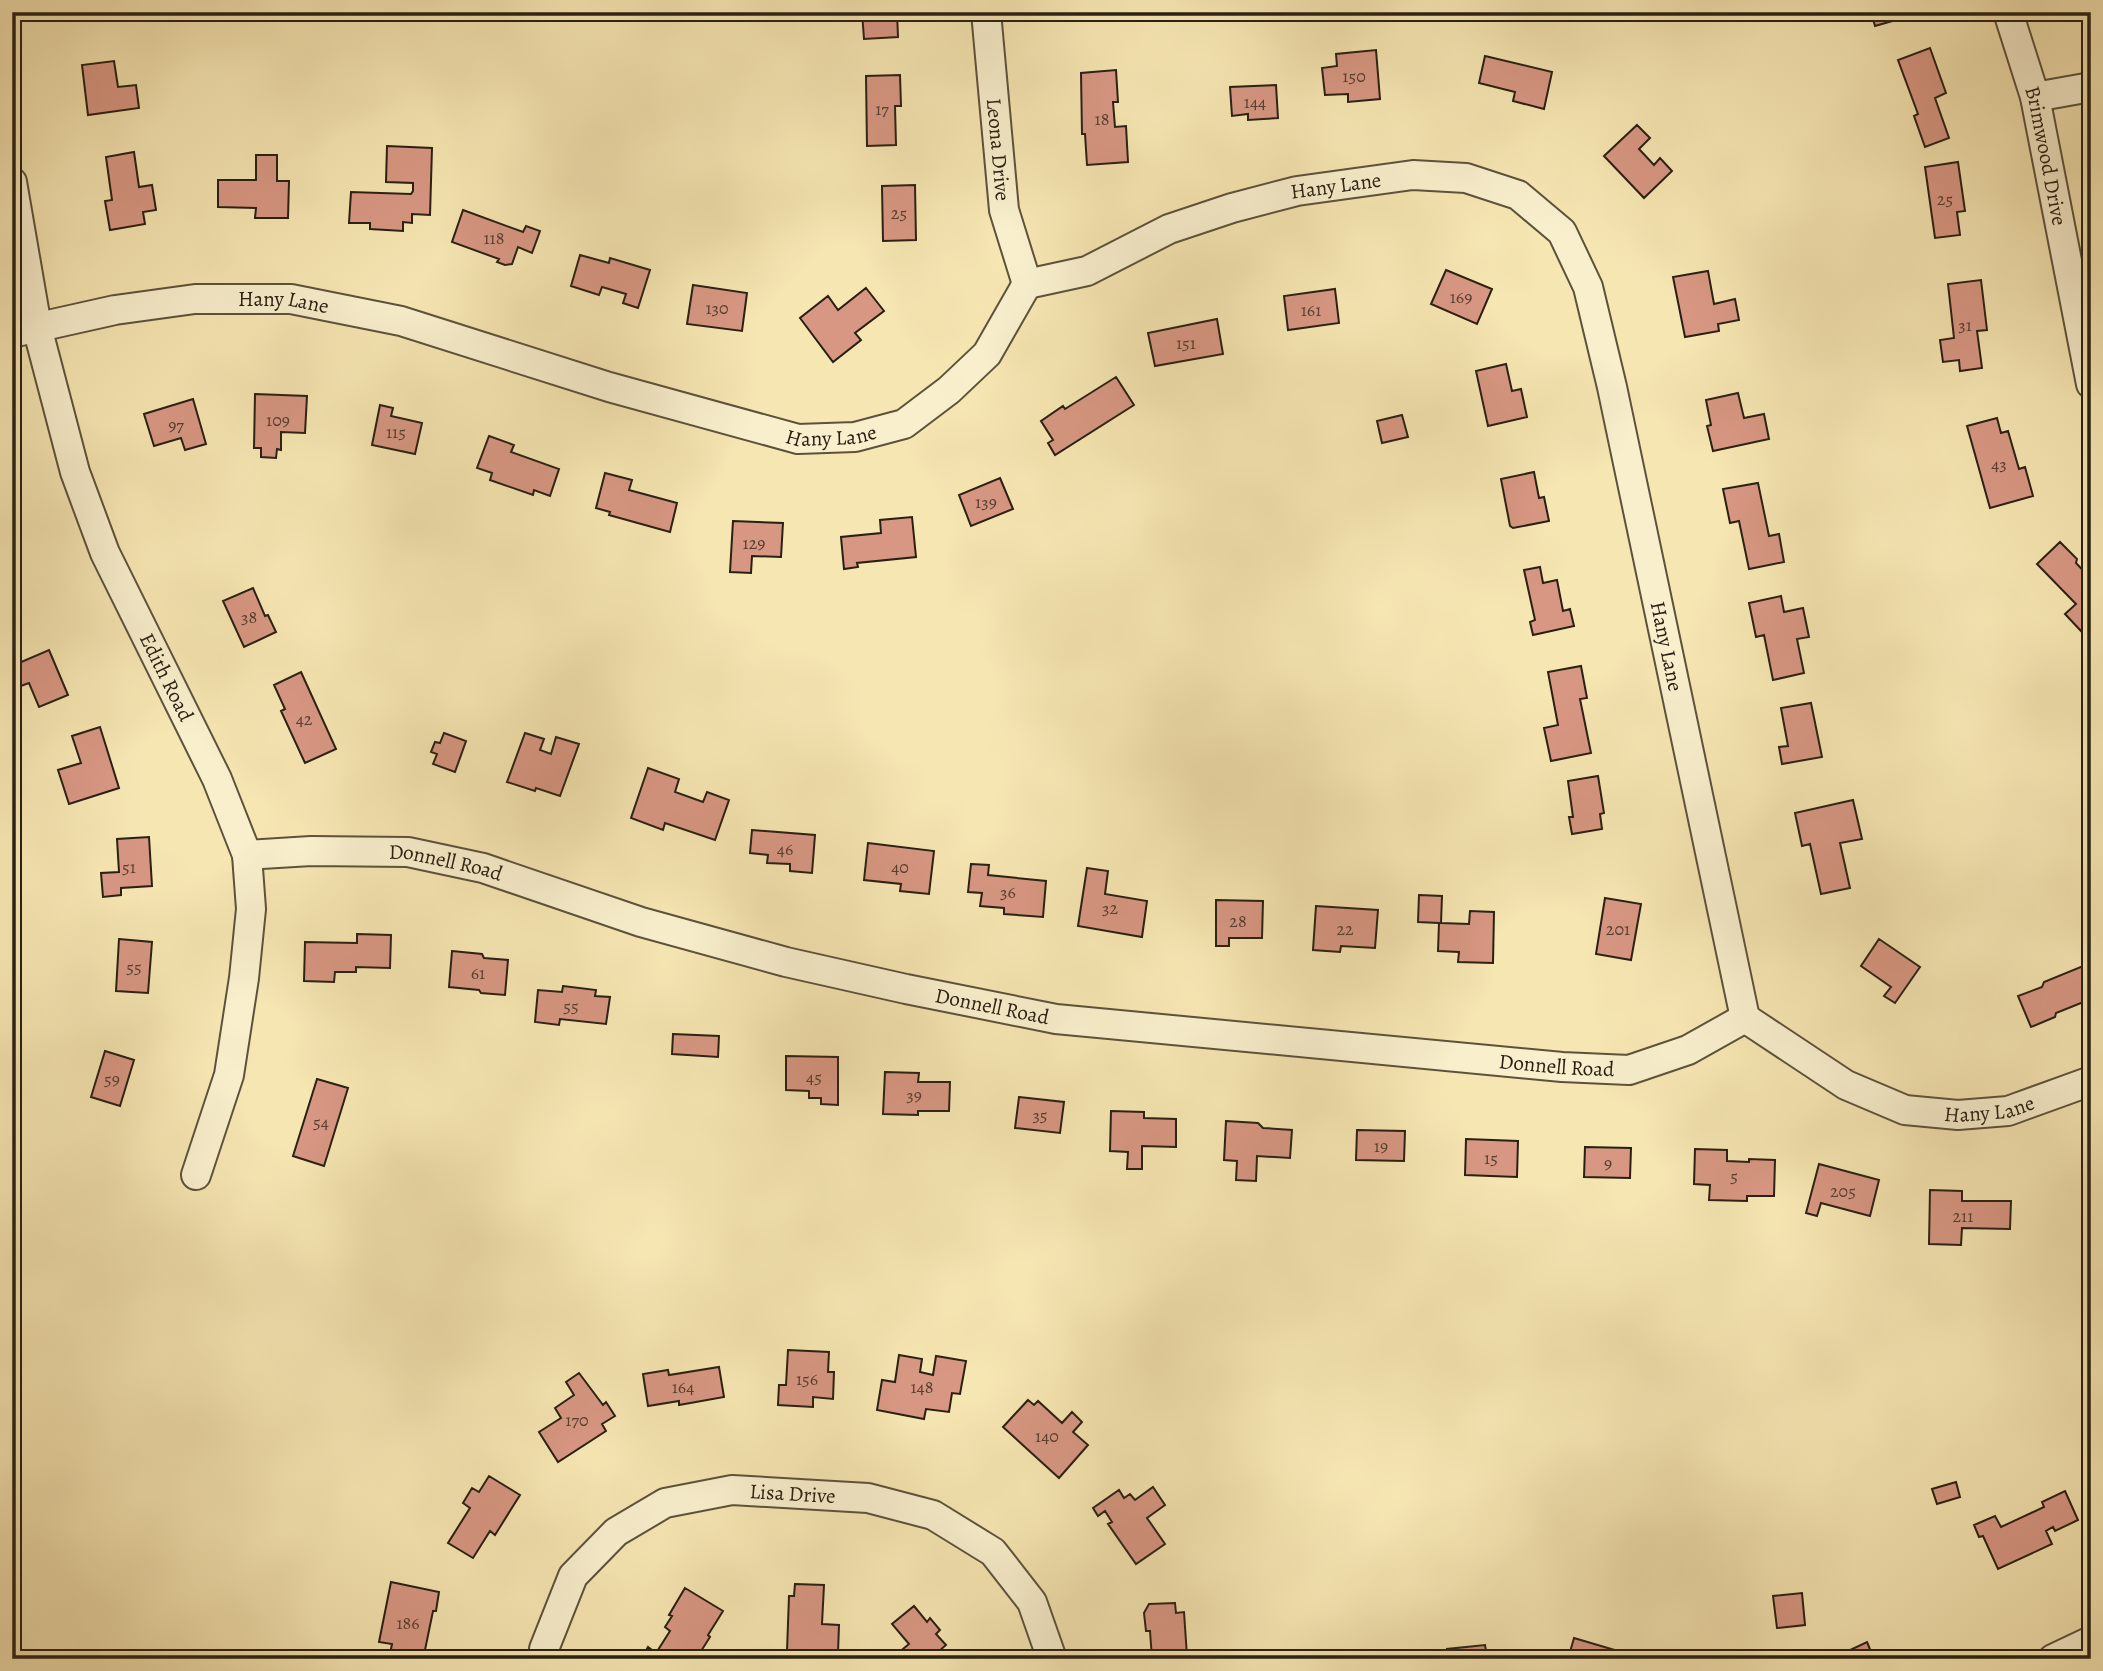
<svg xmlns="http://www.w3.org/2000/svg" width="2103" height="1671" font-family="Alegreya,serif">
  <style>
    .building { fill: #d89783; stroke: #292014; stroke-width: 2 }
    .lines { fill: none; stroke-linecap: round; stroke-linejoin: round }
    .minor-casing { stroke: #5c523c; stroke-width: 32 }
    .minor { stroke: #f9efcd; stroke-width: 28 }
    .labels { text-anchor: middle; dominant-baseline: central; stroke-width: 5; stroke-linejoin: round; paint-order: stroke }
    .number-label { font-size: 18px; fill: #553e30 }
    .street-label { font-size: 21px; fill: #292014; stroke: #f9efcd }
  </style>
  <rect width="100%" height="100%" fill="#f6e6b2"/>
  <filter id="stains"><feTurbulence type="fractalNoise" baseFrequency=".00286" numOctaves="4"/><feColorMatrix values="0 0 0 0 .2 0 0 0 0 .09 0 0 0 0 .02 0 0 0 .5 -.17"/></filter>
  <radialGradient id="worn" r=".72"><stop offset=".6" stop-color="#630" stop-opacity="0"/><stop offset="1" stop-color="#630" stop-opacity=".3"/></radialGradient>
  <!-- building -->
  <path class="building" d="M862 12H897L898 37 864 39Z
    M1871 12H1902L1903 18 1875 26Z
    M1930 48 1946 93 1935 98 1949 138 1925 147 1914 116 1918 114 1898 60Z
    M1376 50 1380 99 1348 102V94L1325 95 1322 68 1337 66 1336 54Z
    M1485 56 1552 72 1544 109 1513 101 1515 92 1479 83Z
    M114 61 118 87 136 85 139 108 88 115 82 65Z
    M1116 70 1118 102H1113L1115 127 1126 126 1128 162 1087 165 1085 134H1082L1081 73Z
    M900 75 901 106H895L896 145 867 146 866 76Z
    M1276 85 1278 118 1248 120V114L1232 116 1230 87Z
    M1637 125 1650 138 1639 149 1654 165 1660 158 1672 171 1644 198 1604 156Z
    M387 146 432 148 430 215 412 214V223L403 222V231L370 229V223H349L351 192 411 194 413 191V183L386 182Z
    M134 152 139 187 152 185 156 210 143 212 145 224 110 230 105 201 112 200 106 157Z
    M256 155H277V181H289L288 218H255L256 208 218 207V180H256Z
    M1958 162 1965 211 1957 212 1960 235 1935 238 1925 167Z
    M915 185 916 240 883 241 882 186Z
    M463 210 523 232 526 226 540 231 532 253 518 247 512 264 505 265 497 262 499 259 452 242Z
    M580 255 609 263 610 258 650 270 638 308 623 303 626 294 602 287 599 295 571 286Z
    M1446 270 1492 289 1477 324 1431 304Z
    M1708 271 1714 304 1735 299 1739 320 1718 324 1719 331 1685 337 1673 277Z
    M1981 280 1987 330 1977 331 1982 368 1960 371 1959 360 1943 362 1940 340 1954 338 1948 284Z
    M693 285 747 293 742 331 687 324Z
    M866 288 884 311 855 333 861 340 833 362 800 318 828 296 838 310Z
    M1335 289 1339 323 1288 330 1284 296Z
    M1217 319 1223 354 1155 366 1148 333Z
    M1506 364 1512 391 1521 389 1527 417 1488 426 1476 371Z
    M1116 377 1134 405 1055 455 1048 443 1053 440 1041 421 1063 406 1065 409Z
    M1738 393 1744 418 1764 414 1769 439 1713 451 1707 426 1711 425 1706 400Z
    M255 394 307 396 305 433 281 432V450L277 449 276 458 261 457V448H254Z
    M193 399 206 444 185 450 181 438 154 446 144 414Z
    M380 405 393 408 391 416 422 423 415 454 372 445Z
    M1402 415 1408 437 1382 443 1377 421Z
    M1997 418 2001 433 2008 431 2019 469 2025 467 2033 496 1990 508 1967 426Z
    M489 436 514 445 511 452 559 469 550 496 534 490 533 495 490 480 492 473 477 468Z
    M1534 472 1539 498 1544 497 1549 521 1513 528 1510 526 1501 479Z
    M605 473 632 480 629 490 677 503 670 532 609 515 610 512 596 508Z
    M1000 478 1013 509 971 526 959 495Z
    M1758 483 1769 536 1779 534 1784 562 1749 569 1739 521 1730 523 1723 489Z
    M912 517 916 557 857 563 858 567 844 569 841 537 881 533 880 520Z
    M733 521 783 523 781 557 752 556 751 573 730 572Z
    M2060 542 2077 559 2076 563 2091 579V621L2081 631 2065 614 2076 604 2037 564Z
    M1540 567 1543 583 1557 580 1563 611 1570 609 1574 626 1533 635 1530 622 1535 620 1524 570Z
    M253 588 265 616 268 615 276 632 244 647 223 601Z
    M1781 596 1784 612 1803 608 1809 637 1797 639 1804 673 1773 680 1764 635 1756 637 1749 603Z
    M49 650 68 695 39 707 29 683 18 687 12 674V666Z
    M1581 666 1587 698 1580 699 1591 753 1551 761 1544 728 1558 725 1548 672Z
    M301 672 336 749 305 763 281 711 285 709 274 685Z
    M1811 703 1822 757 1782 764 1779 747 1788 746 1781 708Z
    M100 727 119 788 69 804 58 770 81 763 72 736Z
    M444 733 466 741 455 772 433 764 437 754 431 752 435 742 440 743Z
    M525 733 544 739 540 750 551 754 556 737 579 744 560 796 536 788 535 791 507 782Z
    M648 768 679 779 675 792 703 802 707 792 729 800 715 840 665 823 663 830 631 818Z
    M1598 776 1604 813 1600 814 1602 829 1572 834 1569 817H1573L1568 781Z
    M1853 800 1862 839 1840 843 1850 888 1821 894 1810 844 1802 846 1795 813Z
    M752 830 815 835 812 873 790 871V864L767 863 768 855 750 853Z
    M149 837 152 886 121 888V895L103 897 101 873 119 872 117 839Z
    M868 843 934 851 929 894 900 891 901 884 864 880Z
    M971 864 989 865 988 875 1046 881 1043 917 1004 914V908L980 906 982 893 968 892Z
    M1087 868 1108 871 1105 894 1147 901 1142 937 1078 926Z
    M1419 895 1442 896 1441 923 1469 924 1470 911 1494 912 1493 963 1458 962 1459 952 1438 951 1439 923 1418 922Z
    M1605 898 1641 904 1631 960 1596 954Z
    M1216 900 1263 901 1262 938H1229V946H1216Z
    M1316 906 1378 910 1375 948 1341 946 1340 952 1313 950Z
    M357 934 391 935 390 968 356 967V972H335L334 982 304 981 305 942 357 943Z
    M119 939 152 942 148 993 116 991Z
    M1879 939 1920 967 1895 1003 1884 996 1891 987 1861 966Z
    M452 951 482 954 484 958 508 960 505 995 481 993 479 990 449 987Z
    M2088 964 2091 972V999L2056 1013 2055 1017 2031 1027 2018 996 2042 987 2044 982Z
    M563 986 596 990 595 996 610 997 606 1024 560 1019 559 1025 535 1022 538 990 562 992Z
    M673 1034 719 1036 718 1057 672 1054Z
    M105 1051 134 1060 120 1106 91 1097Z
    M786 1056 838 1057V1105L821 1104V1098H809V1091L786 1090Z
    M885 1072 919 1073 918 1082H950L949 1111H918V1115L883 1114Z
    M317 1079 348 1088 324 1166 293 1156Z
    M1019 1097 1064 1102 1060 1133 1015 1128Z
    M1111 1111 1144 1112V1118L1176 1119V1147L1142 1146V1169H1127L1128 1152 1110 1151Z
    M1226 1121 1258 1123 1263 1128 1292 1130 1290 1158 1257 1156 1256 1181 1236 1180 1237 1161 1224 1160Z
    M1357 1130 1405 1131 1404 1161 1356 1160Z
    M1466 1139 1518 1141 1517 1177 1465 1175Z
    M1585 1147 1631 1148 1630 1178 1584 1177Z
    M1695 1149 1727 1150V1161L1749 1162V1159L1775 1160 1774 1196H1747V1201L1709 1200 1710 1185 1694 1184Z
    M1819 1164 1879 1180 1870 1216 1821 1203 1817 1216 1806 1213Z
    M1930 1190 1962 1191V1201H2011L2010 1229 1962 1228 1961 1245 1929 1244Z
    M788 1350 829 1352 828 1372H834L833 1399 813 1397V1407L778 1405 779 1385H786Z
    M899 1355 922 1359 920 1372 933 1375 936 1356 966 1361 960 1394 952 1393 949 1412 926 1409 924 1419 877 1410 882 1380 895 1382Z
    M719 1367 724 1397 679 1405V1401L648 1406 643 1374 668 1370 669 1375Z
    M579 1373 603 1405 606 1402 615 1416 602 1424 606 1431 558 1462 539 1432 561 1418 555 1408 574 1395 566 1382Z
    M1028 1400 1034 1405 1038 1401 1062 1423 1072 1412 1082 1422 1073 1432 1088 1445 1059 1478 1003 1427Z
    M489 1476 520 1495 495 1535 490 1531 473 1558 448 1543 470 1508 463 1503 472 1488 479 1492Z
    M1956 1482 1960 1497 1937 1504 1932 1489Z
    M1153 1487 1165 1505 1147 1518 1165 1544 1136 1564 1108 1524 1112 1522 1105 1511 1098 1516 1093 1508 1119 1490 1124 1498 1130 1494 1135 1500Z
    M2065 1491 2078 1520 2055 1531 2053 1527 2046 1531 2052 1544 1998 1569 1983 1536 1979 1537 1974 1525 1995 1516 2001 1527 2044 1507 2042 1502Z
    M391 1582 439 1592 436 1611H433L425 1650H421L419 1659H389L392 1644 379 1642Z
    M795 1584 824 1585 822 1624 839 1625 838 1653 787 1651 789 1596H794Z
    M685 1588 723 1611 708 1635 710 1637 696 1659H641L648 1647 656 1653 670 1631 665 1627 672 1616 669 1615Z
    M1802 1593 1805 1625 1777 1628 1773 1596Z
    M1175 1603 1176 1613 1184 1612 1187 1656 1191 1655V1659H1152L1150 1631H1146L1144 1613 1149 1604Z
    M914 1606 927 1622 930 1618 940 1630 936 1634 946 1645 938 1652 944 1659H901L897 1654 909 1644 892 1624Z
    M1574 1638 1628 1654 1626 1659H1568Z
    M1867 1642 1874 1659H1831Z
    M1485 1645 1487 1657 1530 1653V1659H1448L1447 1649Z"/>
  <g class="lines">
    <defs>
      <g id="minor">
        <path id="s1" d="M986 12 1004 210 1027 284"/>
        <path id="s2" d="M2008 12 2035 97 2091 384"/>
        <path d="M2035 97 2091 87"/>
        <path id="s3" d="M12 182 37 327 75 472 105 553 217 779 247 855 251 909 244 978 229 1075 196 1175"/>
        <path id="s4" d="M12 333 115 310 195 299H291L401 321 609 387 798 439 855 437 904 424 949 390 987 354 1027 284 1087 271 1169 229 1232 208 1297 191 1413 175 1466 178 1518 195 1562 232 1588 287 1612 387 1745 1018 1846 1085 1905 1110 1958 1115 2008 1111 2091 1081"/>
        <path id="s5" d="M247 855 311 851 408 852 483 868 641 922 786 962 906 989 1056 1019 1562 1067 1629 1070 1688 1050 1745 1018"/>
        <path id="s6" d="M544 1659V1649L573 1576 616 1532 665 1503 732 1490 868 1498 933 1515 993 1552 1032 1602 1052 1659"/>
        <path d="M2053 1659 2091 1641"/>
      </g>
    </defs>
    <!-- minor casing -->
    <use href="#minor" class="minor-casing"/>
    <!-- minor -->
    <use href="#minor" class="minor"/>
  </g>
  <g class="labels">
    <!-- number labels -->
    <g class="number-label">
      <text x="1354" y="76">150</text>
      <text x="1255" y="102">144</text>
      <text x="882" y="109">17</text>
      <text x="1102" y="119">18</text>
      <text x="1945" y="199">25</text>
      <text x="899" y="213">25</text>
      <text x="494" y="238">118</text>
      <text x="1461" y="297">169</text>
      <text x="717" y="308">130</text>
      <text x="1311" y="310">161</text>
      <text x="1965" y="325">31</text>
      <text x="1186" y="343">151</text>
      <text x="278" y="420">109</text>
      <text x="176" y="425">97</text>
      <text x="396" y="432">115</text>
      <text x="1999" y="464">43</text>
      <text x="986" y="502">139</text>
      <text x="754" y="543">129</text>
      <text x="249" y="617">38</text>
      <text x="304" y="719">42</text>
      <text x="785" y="849">46</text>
      <text x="129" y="867">51</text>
      <text x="900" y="867">40</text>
      <text x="1008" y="892">36</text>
      <text x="1110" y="908">32</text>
      <text x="1238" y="921">28</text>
      <text x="1345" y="929">22</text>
      <text x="1618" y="929">201</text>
      <text x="134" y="967">55</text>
      <text x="478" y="973">61</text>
      <text x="571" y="1006">55</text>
      <text x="814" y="1077">45</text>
      <text x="112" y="1079">59</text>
      <text x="914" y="1095">39</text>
      <text x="1040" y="1115">35</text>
      <text x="321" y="1122">54</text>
      <text x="1381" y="1146">19</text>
      <text x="1491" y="1158">15</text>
      <text x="1608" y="1163">9</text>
      <text x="1734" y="1176">5</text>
      <text x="1843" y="1191">205</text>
      <text x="1963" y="1216">211</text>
      <text x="807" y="1379">156</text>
      <text x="683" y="1387">164</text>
      <text x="922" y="1387">148</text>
      <text x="577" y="1420">170</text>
      <text x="1047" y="1436">140</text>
      <text x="408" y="1623">186</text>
    </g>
    <!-- street labels -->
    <g class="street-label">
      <text stroke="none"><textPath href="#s1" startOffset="138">Leona Drive</textPath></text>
      <text stroke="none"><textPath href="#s2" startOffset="149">Brimwood Drive</textPath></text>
      <text stroke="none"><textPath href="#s4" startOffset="1432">Hany Lane</textPath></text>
      <text stroke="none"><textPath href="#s4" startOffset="275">Hany Lane</textPath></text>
      <text stroke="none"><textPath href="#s4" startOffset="842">Hany Lane</textPath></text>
      <text stroke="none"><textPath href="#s4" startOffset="2104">Hany Lane</textPath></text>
      <text stroke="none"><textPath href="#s3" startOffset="522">Edith Road</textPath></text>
      <text stroke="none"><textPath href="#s5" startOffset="200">Donnell Road</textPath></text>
      <text stroke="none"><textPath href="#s5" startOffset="766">Donnell Road</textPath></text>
      <text stroke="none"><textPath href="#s5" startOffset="1334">Donnell Road</textPath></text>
      <text stroke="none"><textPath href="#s4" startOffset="2754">Hany Lane</textPath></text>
      <text stroke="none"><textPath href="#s6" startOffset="336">Lisa Drive</textPath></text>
    </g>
  </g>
  <!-- margin -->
  <rect width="2103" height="1671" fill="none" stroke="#f6e6b2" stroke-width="42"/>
  <rect x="14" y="14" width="2075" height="1643" fill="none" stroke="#292014" stroke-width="3.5"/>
  <rect x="21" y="21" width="2061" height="1629" fill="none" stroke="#292014" stroke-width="2"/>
  <rect width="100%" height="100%" filter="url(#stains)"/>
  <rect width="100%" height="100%" fill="url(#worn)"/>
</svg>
